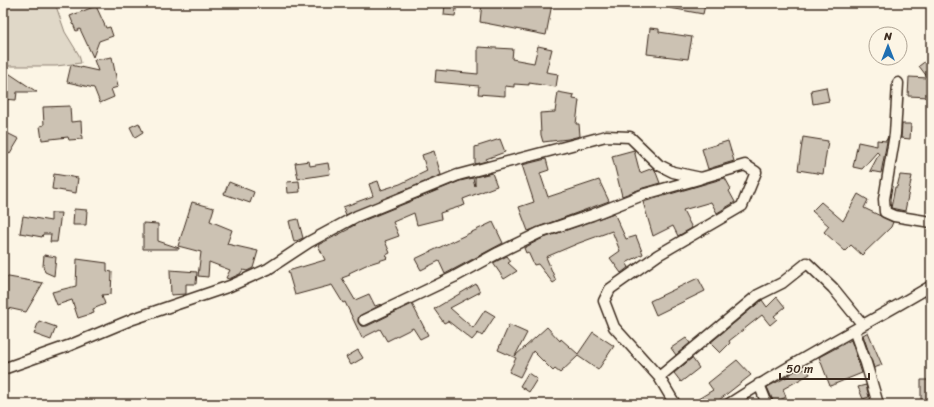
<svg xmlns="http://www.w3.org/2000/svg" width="934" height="407" font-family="Sriracha,sans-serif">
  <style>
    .green { fill: #e0d8c8; stroke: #8e8173 }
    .building { fill: #ccc2b3; stroke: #3b2a1e }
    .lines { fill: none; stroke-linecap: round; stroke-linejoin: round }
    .minor-casing { stroke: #3b2a1e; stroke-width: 13 }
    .minor { stroke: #fcf5e5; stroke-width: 10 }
  </style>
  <rect width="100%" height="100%" fill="#fcf5e5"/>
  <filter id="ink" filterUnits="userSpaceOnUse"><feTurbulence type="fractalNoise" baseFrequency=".025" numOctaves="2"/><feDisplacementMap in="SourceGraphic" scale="8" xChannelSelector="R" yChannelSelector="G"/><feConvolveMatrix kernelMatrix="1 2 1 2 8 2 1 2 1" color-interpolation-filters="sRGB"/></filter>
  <g filter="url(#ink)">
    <!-- green -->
    <path class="green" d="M3 3H81L56 6 65 32 79 55 81 63 56 66H7L3 71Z"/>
    <!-- building -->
    <path class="building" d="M445 3H457L455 16 444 15Z
      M482 3H547L552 4 546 35 480 22Z
      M671 3H695L705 5 703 14 670 8Z
      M96 6 106 28 110 27 113 36 99 41 93 57 80 29 76 31 70 16Z
      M650 28 659 29V32L692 37 688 59 647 54Z
      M538 46 552 49 546 72 558 74 556 87 529 83V85L514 84V87L505 86V96L478 94 479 86 435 82 436 70 478 74V47L513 49 512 59 534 63Z
      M112 57 118 87 111 89 114 97 100 103 94 88 67 82 71 65 98 71 94 60Z
      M931 57 929 97 908 96 909 77 928 78 919 66Z
      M7 72 37 92H17L16 100 3 99V77Z
      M826 87 829 101 813 104 811 90Z
      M558 92 574 95 573 99 579 100 576 124H579L580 136 568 139 543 142 541 135 540 113 555 112Z
      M70 106 71 122 81 121 82 139 69 140 68 137 42 140 40 126 44 125 43 107Z
      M139 123 143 132 135 137 130 127Z
      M902 124H911L910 139 901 138Z
      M3 131 19 139 10 154 3 150Z
      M888 136 881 173 870 171 879 154 877 152 862 169 853 167 858 142 877 146V140L886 141Z
      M803 137 828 141 823 174 798 170Z
      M500 139 505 152 486 159 487 161 475 164V147Z
      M728 141 734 161 708 169 702 149Z
      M634 150 640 173 653 168 655 170 660 183 643 188 622 196 612 156Z
      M434 151 441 175 346 215 343 207 373 196 369 184 378 181 381 190 400 184 427 171 422 155Z
      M546 159 549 170 540 173 548 197 599 180 609 201 528 231 519 207 534 202 522 165Z
      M309 161 310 166 328 163 330 174 298 179 295 163Z
      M492 173 497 186 463 199 465 205 440 213 441 219 417 225 414 213 393 222 399 236 385 241 390 253 386 255 388 258 366 265 349 273 350 275 342 278 355 300 369 294 375 306 381 304V305L359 316 358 322 361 326H367L412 304 428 335 420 339 413 328 387 341 380 329 362 338 345 302 343 303 332 285 295 295 288 271 325 260 318 245 349 229V228L360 222 460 181 473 178 475 186V177Z
      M54 174 78 178 76 193 52 189Z
      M900 175 912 176 905 211 891 208 895 187H897Z
      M725 178 731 189 729 191 735 202 717 213 711 202 683 210 692 228 678 236 673 226 653 236 643 202Z
      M299 181 300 192 288 193 287 182Z
      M229 182 254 192 250 203 224 194Z
      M858 194 868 200 864 208 893 222 891 227 862 255 851 245 845 251 824 232 829 226 812 211 821 202 843 221Z
      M192 202 214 208 210 221 232 230 227 244 258 251 253 268 247 271 243 270 240 274 229 279 226 278 230 270 209 262 208 277 198 276 201 252 178 246Z
      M74 209 87 210 86 225H73Z
      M51 213H61L57 242H50L51 234H43L42 237 20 233 23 216 51 221Z
      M614 213 626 239 636 236 643 254 626 263 629 267 621 273 610 258 620 251 612 231 579 243 546 257 556 281 553 283 538 264 534 265 528 252 526 253 524 248 541 239Z
      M298 219 303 238 294 242 289 221Z
      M493 222 503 243 445 274 439 261 421 270 415 259Z
      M143 223 158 224V241L179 248V249H143Z
      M44 255 56 257 54 276 45 272 43 266Z
      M507 256 511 261 508 263 517 271 504 279 493 263Z
      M77 259 107 263V271L112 272 111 294 102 295 105 304 93 309 94 313 78 318 72 300 57 305 52 292 76 286Z
      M170 270 197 272 196 284H186V294L171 295Z
      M3 276 43 283 26 312 3 307Z
      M698 278 705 291 656 315 650 301Z
      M476 284 480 292 450 308 473 328 485 310 495 316 482 336 478 333 472 340 448 321 444 323 434 309Z
      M777 297 785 307 774 316 777 319 770 325 762 315 729 341 730 343 720 353 710 343 762 300 767 307Z
      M39 321 56 327 51 340 34 334Z
      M509 325 527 333 515 356 547 327 560 341 561 339 578 354 593 332 614 346 598 370 578 356 560 373 555 369 553 371 533 351 520 377 509 372 516 358 498 350Z
      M868 332 882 365 874 368 863 335Z
      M686 338 690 343 676 355 671 348Z
      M851 340 862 373 830 386 819 357Z
      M358 350 363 358 351 365 346 357Z
      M692 358 699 368 681 382 674 373Z
      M737 360 751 375 714 404H690L713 390 708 383Z
      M807 368 810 374 783 389 786 397 774 403 767 387 789 376V375L796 370 797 372Z
      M528 373 537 379 529 392 520 386Z
      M921 380H931V400H921Z
      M866 385 869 397 863 399 858 387Z"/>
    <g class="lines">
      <defs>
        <path id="minor" d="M898 83 895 134 884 199 885 212 894 216 931 222
          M364 320 454 277 498 253 539 233 592 215 645 194 699 179
          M854 330 866 363 878 404
          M3 369 68 346 133 319 230 286 268 269 309 242 357 216 458 175 606 136 630 137 659 165 673 172 701 178 745 165 756 172 742 206 658 255 610 289 604 301 614 327 659 377 675 404
          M659 377 758 295 782 283 807 263 833 288 863 325
          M759 384 767 404
          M729 404C794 361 864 326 931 286"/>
      </defs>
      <!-- minor casing -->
      <use href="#minor" class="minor-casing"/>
      <!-- minor -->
      <use href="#minor" class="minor"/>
    </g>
  </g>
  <!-- margin -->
  <rect width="934" height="407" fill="none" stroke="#fcf5e5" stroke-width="16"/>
  <rect x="8" y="8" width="918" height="391" fill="none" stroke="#3b2a1e" stroke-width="1.5" filter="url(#ink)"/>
  <!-- north arrow -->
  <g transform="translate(888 46)"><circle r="19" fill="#fcf5e5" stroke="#afa495"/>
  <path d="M0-3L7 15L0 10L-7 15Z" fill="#1f6fb2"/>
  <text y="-6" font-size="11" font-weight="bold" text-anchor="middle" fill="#3b2a1e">N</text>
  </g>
  <!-- scale -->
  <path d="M780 373v6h89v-6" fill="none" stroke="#3b2a1e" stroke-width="2"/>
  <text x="786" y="373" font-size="12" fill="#3b2a1e" stroke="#fcf5e5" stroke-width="3" paint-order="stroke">50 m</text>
</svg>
